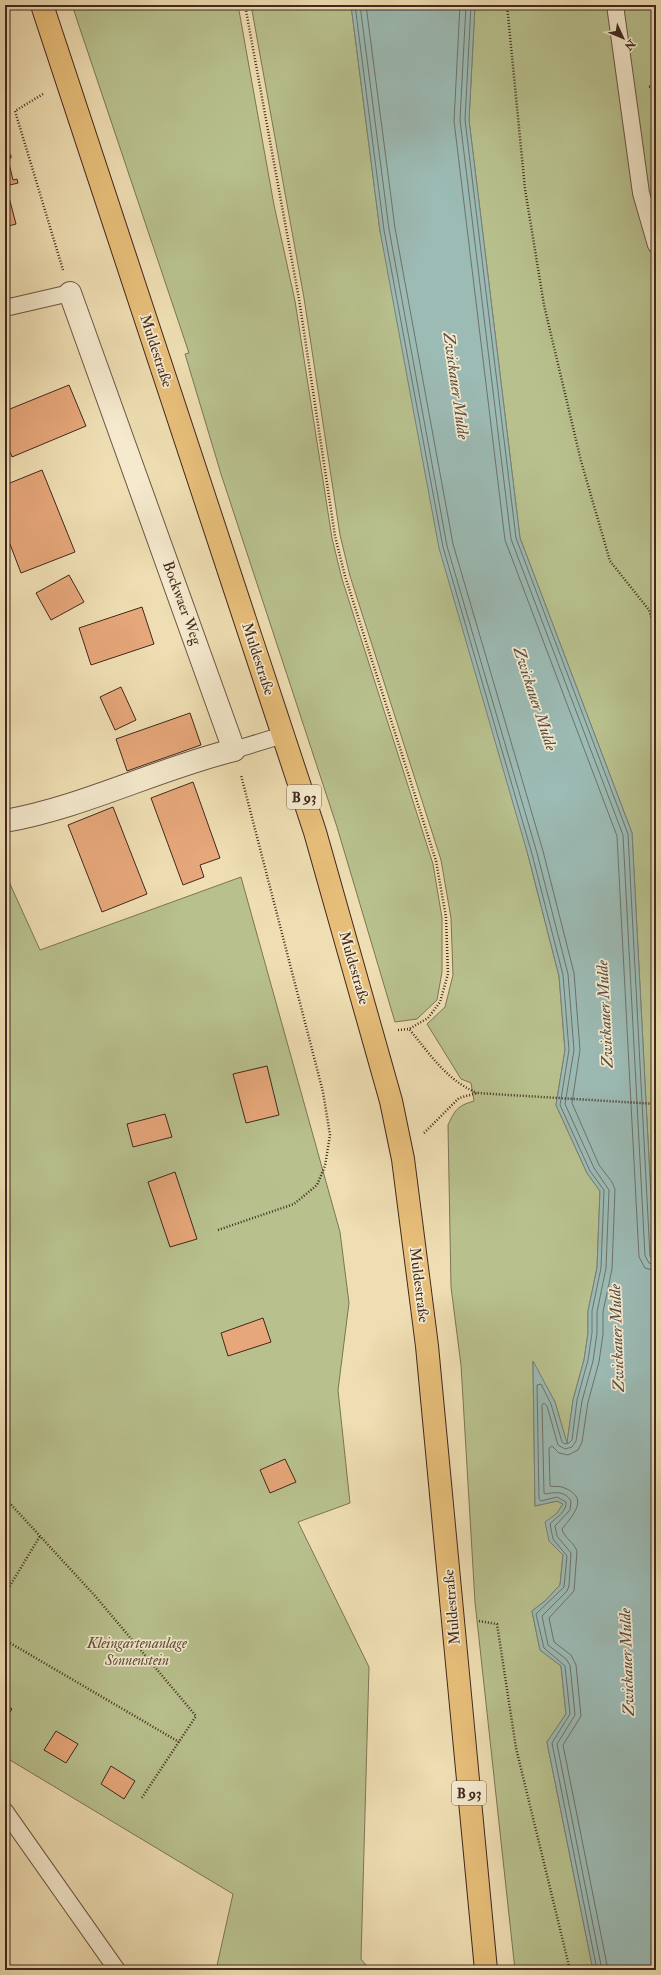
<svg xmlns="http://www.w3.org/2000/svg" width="661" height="1975" font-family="'IM FELL Double Pica',serif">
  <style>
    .green { fill: #b8c18e; stroke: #7c7456 }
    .water { fill: #9cbbb5; stroke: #788079 }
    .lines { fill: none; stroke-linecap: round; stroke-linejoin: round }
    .shore { stroke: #6e726a; stroke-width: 1 }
    .building { fill: #e6a77a; stroke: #41281f }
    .service-casing { stroke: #6c5644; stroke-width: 18 }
    .minor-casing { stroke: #6c5644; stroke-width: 24 }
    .primary-casing { stroke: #41281f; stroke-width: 24 }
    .path { stroke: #41281f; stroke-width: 2.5; stroke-dasharray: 1 2; stroke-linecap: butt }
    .service { stroke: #f5eace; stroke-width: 16 }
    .minor { stroke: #f5eace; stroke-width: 22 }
    .primary { stroke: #e8bf7a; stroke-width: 22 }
    .labels { text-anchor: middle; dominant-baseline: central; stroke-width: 3.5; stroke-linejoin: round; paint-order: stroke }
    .shield { fill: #f5eace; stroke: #776254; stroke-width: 1 }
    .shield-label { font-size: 14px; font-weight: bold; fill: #41281f }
    .street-label { font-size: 15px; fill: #41281f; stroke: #f5eace }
    .park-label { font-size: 15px; font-style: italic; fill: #5f4e3b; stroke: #f5eace }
    .water-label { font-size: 16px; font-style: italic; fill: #584d44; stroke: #f5eace }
  </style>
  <rect width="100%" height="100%" fill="#efdeb3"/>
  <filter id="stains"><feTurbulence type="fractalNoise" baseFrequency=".005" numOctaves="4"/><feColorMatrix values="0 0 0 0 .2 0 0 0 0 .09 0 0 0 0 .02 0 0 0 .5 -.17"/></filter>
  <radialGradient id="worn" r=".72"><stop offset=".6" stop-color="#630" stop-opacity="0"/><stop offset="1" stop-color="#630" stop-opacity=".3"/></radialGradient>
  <!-- green -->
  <path class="green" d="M72 5H238L274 205 295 301 332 538 342 579 433 864 442 918V972L437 1000 417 1019 395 1022 337 827 221 474 185 354 189 353Z
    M251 5H351L380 231 528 855 559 976 565 1050 556 1105 587 1173 600 1191 597 1268 588 1311V1333L584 1360 573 1400 567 1444 555 1402 533 1362 535 1506 557 1501 563 1504 557 1513 549 1541 563 1555 560 1585 545 1601 532 1611 540 1650 561 1666 566 1714 547 1742 593 1970H515L475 1602 461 1365 451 1287 448 1125C455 1110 457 1106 474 1101L471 1083 461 1079 427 1024 445 1007 453 975 451 918 441 860 350 576 340 535 304 298Z
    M475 5H656V1294L632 833 520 538 469 120Z
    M5 873 40 950 241 877 340 1232 349 1303 338 1390 350 1503 298 1522 369 1667 361 1959 370 1970H216L233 1894 5 1757Z"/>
  <!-- water -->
  <path class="water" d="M351 5H475L469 120 520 538 632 833 656 1294V1970H593L547 1742 566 1714 561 1666 540 1650 532 1611 545 1601 560 1585 563 1555 549 1541 545 1522 557 1513 563 1504 557 1501 535 1506 533 1361 555 1402 567 1443 573 1400 584 1360 588 1333V1311L597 1268 600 1191 587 1173 556 1105 565 1050 559 976 528 855 439 548 380 231Z"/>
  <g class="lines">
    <!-- shore -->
    <path class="shore" d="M355 5 384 230 443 547 532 854 563 975 569 1050 560 1105 590 1171 604 1190 601 1268 592 1311V1333L588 1360 577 1400 572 1440 569 1443 565 1444 562 1442 551 1404 541 1384 537 1385 539 1499 541 1501 557 1497 566 1502C567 1512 555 1518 550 1524L553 1539 567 1556 564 1587 536 1614 544 1648 565 1666 570 1714 552 1743 597 1970
      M360 5 389 229 447 546 537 853 568 974 574 1050 565 1104 594 1168 609 1190 606 1268 597 1312V1333L593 1361 582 1401 576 1441 572 1447 565 1449 558 1445 547 1406 544 1403 542 1405 544 1493 546 1494C556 1492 565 1491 571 1501L570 1510 555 1526 557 1536 571 1553 569 1586 567 1591 542 1616 548 1645 566 1659 570 1665 575 1715 557 1744 602 1970
      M366 5 395 228 453 544 543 851 574 973 580 1050 572 1103 599 1165 612 1182 615 1189 612 1269 603 1312V1334L599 1362 588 1402 582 1442 578 1450 568 1455 559 1453 552 1446 549 1448 550 1486C554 1487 558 1486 562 1487 591 1497 573 1515 562 1529 564 1538 574 1542 577 1551L574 1591 549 1618 554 1642 571 1655 576 1665 581 1716 563 1745 608 1970
      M460 5 454 121 505 540 617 836 639 1257 645 1268 656 1271
      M466 5 460 120 511 539 623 835 645 1256 649 1263 656 1265
      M471 5 465 120 516 538 628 834 650 1256 652 1259 656 1260"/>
  </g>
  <!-- building -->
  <path class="building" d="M11 155V158L8 159 13 180 17 179 18 183 6 186 16 224 5 227V156Z
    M69 385 86 426 12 457 5 440V411Z
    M42 470 75 552 21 573 5 531V485Z
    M69 575 84 602 51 620 36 593Z
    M142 607 154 644 91 665 79 628Z
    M121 687 136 720 115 730 100 697Z
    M190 713 201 745 127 771 116 739Z
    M193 782 220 858 200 865 204 877 183 885 151 798Z
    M113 807 147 894 102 912 68 825Z
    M267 1066 279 1115 246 1123 233 1074Z
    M165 1114 172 1137 133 1147 127 1124Z
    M175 1172 197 1239 170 1247 148 1182Z
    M263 1318 271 1342 228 1356 221 1333Z
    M285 1459 296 1482 270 1493 260 1470Z
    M5 1704 12 1709 5 1720Z
    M56 1731 78 1744 66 1763 44 1750Z
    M111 1766 135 1781 124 1799 101 1784Z"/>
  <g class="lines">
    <defs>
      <path id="service" d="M615 5 641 193 656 245
        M5 308 70 293
        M234 750 283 735
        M5 1811 117 1970"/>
      <path id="minor" d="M5 821C84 807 157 769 234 750L70 293"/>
      <path id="primary" d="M42 5 315 832 391 1101 403 1159 427 1346 486 1970"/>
    </defs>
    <!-- service casing -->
    <use href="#service" class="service-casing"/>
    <!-- minor casing -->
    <use href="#minor" class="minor-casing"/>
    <!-- primary casing -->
    <use href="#primary" class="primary-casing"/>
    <!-- path -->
    <path class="path" d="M245 5 299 299 335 536 345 576 436 861 446 917 448 974 440 1002 428 1018 409 1029
      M507 5 525 189 544 305 581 461 610 561 649 610 656 631
      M649 87 656 85
      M43 94 15 111 63 270
      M398 1030 409 1029C431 1055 445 1079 477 1093
      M424 1133 459 1098 477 1093 656 1104
      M218 1230 294 1204 317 1185 325 1166 330 1135 323 1092 241 775
      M5 1498 96 1597 196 1716 141 1799
      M5 1594 40 1536
      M479 1621 497 1624 516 1748 570 1970
      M5 1640 179 1742"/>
    <!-- service -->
    <use href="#service" class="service"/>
    <!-- minor -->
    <use href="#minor" class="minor"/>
    <!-- primary -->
    <use href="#primary" class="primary"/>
  </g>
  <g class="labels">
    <!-- shield labels -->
    <g class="shield">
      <rect x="287" y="785" width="34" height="24" rx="3"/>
      <rect x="452" y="1781" width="34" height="24" rx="3"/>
    </g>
    <g class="shield-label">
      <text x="304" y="797">B 93</text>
      <text x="469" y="1793">B 93</text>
    </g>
    <!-- street labels -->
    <g class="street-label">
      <text transform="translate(156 351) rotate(72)">Muldestraße</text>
      <text transform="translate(182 603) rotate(70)">Bockwaer Weg</text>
      <text transform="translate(258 659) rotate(72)">Muldestraße</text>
      <text transform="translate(354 968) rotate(74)">Muldestraße</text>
      <text transform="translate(419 1285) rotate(83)">Muldestraße</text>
      <text transform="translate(452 1607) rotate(-95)">Muldestraße</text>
    </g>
    <!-- park labels -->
    <g class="park-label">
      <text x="137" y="1643">Kleingartenanlage<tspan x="137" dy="17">Sonnenstein</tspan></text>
    </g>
    <!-- water labels -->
    <g class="water-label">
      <text transform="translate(456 386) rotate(82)">Zwickauer Mulde</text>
      <text transform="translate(535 699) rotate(72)">Zwickauer Mulde</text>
      <text transform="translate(605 1014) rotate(-93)">Zwickauer Mulde</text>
      <text transform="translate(617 1338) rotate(-92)">Zwickauer Mulde</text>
      <text transform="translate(627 1662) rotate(-92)">Zwickauer Mulde</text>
    </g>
  </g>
  <!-- margin -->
  <rect width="661" height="1975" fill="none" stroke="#efdeb3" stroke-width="20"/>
  <rect x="6" y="6" width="649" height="1963" fill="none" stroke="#41281f" stroke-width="2"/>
  <rect x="10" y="10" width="641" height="1955" fill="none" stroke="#41281f"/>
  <!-- north arrow -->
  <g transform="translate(623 38) rotate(134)" stroke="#f5eace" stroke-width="3" paint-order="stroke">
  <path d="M0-3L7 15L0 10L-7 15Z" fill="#41281f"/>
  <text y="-6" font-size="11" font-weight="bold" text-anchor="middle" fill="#41281f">N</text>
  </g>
  <rect width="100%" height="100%" filter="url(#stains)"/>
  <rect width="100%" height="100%" fill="url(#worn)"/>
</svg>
